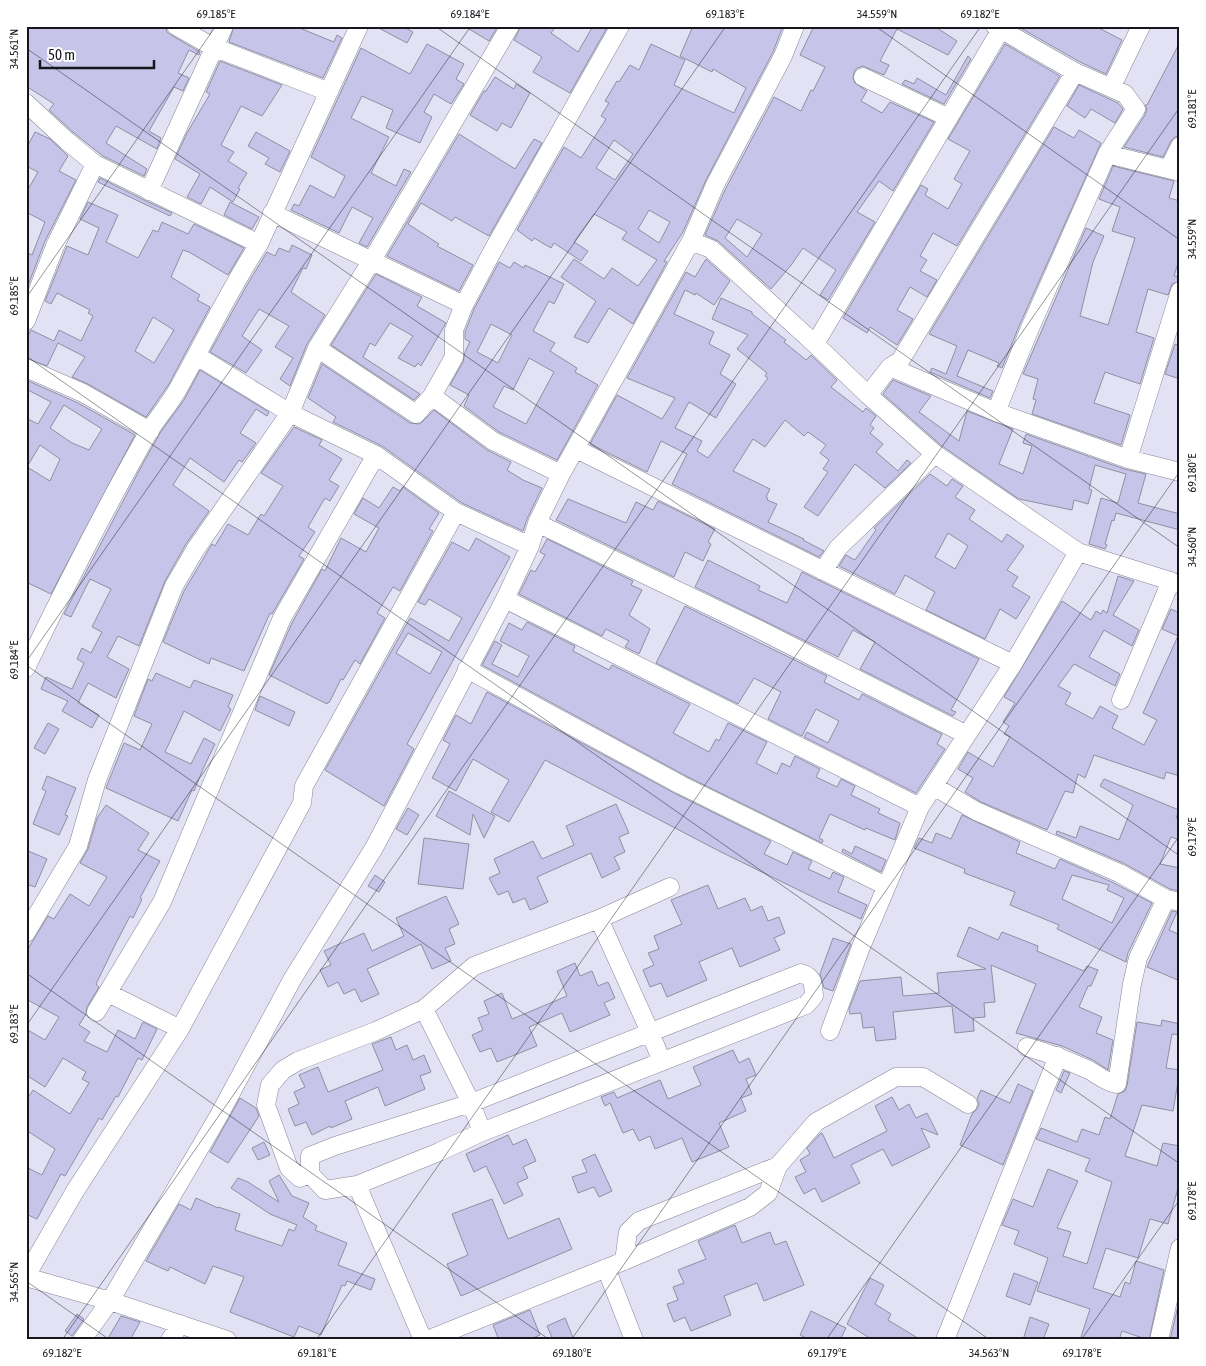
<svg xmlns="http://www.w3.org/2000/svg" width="1206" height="1366" font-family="'Asap Condensed',sans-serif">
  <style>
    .building { fill: #c6c4e9; stroke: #908fa1; fill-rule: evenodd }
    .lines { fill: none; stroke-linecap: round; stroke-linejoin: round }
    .minor-casing { stroke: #868697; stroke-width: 19 }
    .minor { stroke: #fff; stroke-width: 18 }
    .ticks { fill: none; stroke: #17161d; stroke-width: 1; stroke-opacity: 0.45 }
    .neatline { fill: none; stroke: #17161d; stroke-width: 2 }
    .ticks-label { font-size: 12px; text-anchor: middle; fill: #17161d }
  </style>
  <rect width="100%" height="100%" fill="#e3e2f5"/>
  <!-- building -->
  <path class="building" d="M26 26H165L167 32 171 35 200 52 199 55 189 50 178 73 189 78 183 91 174 87 149 131 161 138 157 149 116 126 106 143 147 169 144 176 103 156 74 133 49 110 54 104 26 86Z
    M234 26H304L302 29 334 42 337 35 342 38 323 78 229 42Z
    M375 26H402L413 32 407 43Z
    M464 26H498L489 41Z
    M521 26H556L551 33 578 52 593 26H608L570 93 533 72 542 57 514 40Z
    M693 26H783L773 52 706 180 683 232 664 261 667 262 633 324 609 308 588 343 574 337 596 301 561 277 574 259 604 279 612 268 638 286 657 260 622 239 627 232 594 214 574 242 588 251 581 261 554 243 551 248 534 238 532 241 517 230 564 147 581 158 606 119 601 116 609 103 605 101 617 81 619 82 630 65 639 70 651 44 685 60 674 85 734 113 746 88 713 69 712 72 680 56ZM614 140 633 154 615 180 596 168ZM649 210 670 222 659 243 638 229Z
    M814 26H934L957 41 948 55 897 29 880 61 889 65 884 75 863 66 857 68 854 72 853 78 855 83 867 91 861 101 882 113 890 102 934 122 893 191 879 181 857 212 875 222 828 300 820 295 836 270 803 248 792 264 771 289 718 241 705 235 725 190 774 97 801 111 811 90 813 91 825 67 800 55ZM737 219 762 234 747 257 725 238Z
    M1017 26H1095L1122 40 1106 74 1080 62Z
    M1180 42V135L1175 137 1171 141 1163 157 1124 147 1145 115 1147 109 1145 105H1147Z
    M427 44 464 64 456 79 464 84 451 104 434 94 424 112 432 117 420 143 386 128 393 110 362 96 351 118 389 137 371 173 396 186 404 169 411 172 367 247 359 243 373 218 352 207 339 233 291 210 294 204 299 206 310 185 334 198 345 176 311 157 361 48 410 74Z
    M1005 44 1060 76 957 246 933 233 920 256 927 260 920 271 937 280 927 297 910 287 897 310 913 319 897 345 870 327 867 333 843 318 921 185 928 189 925 195 948 209 962 184 954 179 970 151 948 139Z
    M968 56 971 59 944 104 902 84 905 80 914 84 917 78 946 95Z
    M220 61 282 85 262 116 241 106 221 145 234 152 228 161 247 173 238 188 240 189 233 202 210 187 201 204 187 197 200 174 175 159 187 133 210 94 206 92Z
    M495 77 514 89 516 84 530 93 511 128 502 123 497 131 470 115 484 91H486Z
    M1079 85 1118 103 1123 109 1115 123 1091 109 1085 118 1067 106Z
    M1054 127 1074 138 1079 130 1101 143 1020 324 1002 368 997 366 999 363 968 350 957 376 993 391 990 398 930 372 932 368 946 374 957 346 929 334Z
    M35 132 50 139 68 156 59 171 76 180 45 241 26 291V252L32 255 45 222 26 212V193L38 172 26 166V149Z
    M256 132 290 151 280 172 265 164 269 158 248 146Z
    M459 134 515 169 534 139 542 143 489 236 455 217 452 221 421 203 408 224 439 244 437 246 473 265 459 291 387 256Z
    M1113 166 1174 181 1169 198 1180 201V257L1174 276 1180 277V281L1172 284 1168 295 1148 289 1136 332 1154 338 1140 384 1105 372 1095 400 1094 403 1130 415 1121 445 1032 414 1036 400 1033 399 1038 379 1023 374 1086 228 1104 236 1093 262 1080 316 1108 325 1135 238 1112 231 1120 207 1099 199Z
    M100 178 144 200 172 213 170 216 98 182Z
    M88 202 118 215 106 242 138 258 153 230 158 232 162 222 188 234 194 224 244 248 228 275 189 252 183 250 171 277 200 295 197 300 210 307 169 384 146 417 88 384 72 377 85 357 58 343 47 366 26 358V340L31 330 54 341 59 330 81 341 93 316 88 313 90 310 57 293 51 304 45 301 67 246 88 255 99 228 80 219ZM153 317 174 330 154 363 135 351Z
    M230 202 259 217 252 229 224 215Z
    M292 245 312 255 306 269 303 268 291 292 325 315 307 344 290 386 280 379 293 358 275 347 289 326 259 309 242 336 262 350 246 373 210 352 247 285 267 252 275 256 279 248 289 252Z
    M706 259 730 281 714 305 696 293 695 295 685 290 674 314 714 332 709 344 730 355 720 374 736 384 716 418 689 402 675 428 702 441 697 451 708 458 768 378 765 376 767 373 737 349 748 335 712 319 721 298 752 312V314L786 340 784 342 806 360 811 355 837 380 831 387 863 412 866 408 876 416 870 425 874 428 870 433 883 444 876 452 898 471 907 460 911 463 885 488 855 464 818 516 804 507 828 472 823 469 829 460 820 453 826 445 808 432 804 436 785 420 765 447 753 439 733 471 770 489 766 497 768 498 767 500 777 504 768 522 804 539 803 540 824 551 819 557 672 484 687 454 661 441 647 472 590 444 617 395 662 419 675 398 627 378 686 272 695 277Z
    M499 262 510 268 514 262 524 268 525 265 564 284 554 304 549 301 533 331 555 343 550 351 577 368 575 372 598 385 557 460 499 432 464 406 469 395 450 385 463 362 465 352 470 342 465 339V332L474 309ZM491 324 512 335 498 363 477 352ZM529 358 554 372 526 424 493 407 504 386 513 390Z
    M376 274 422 297 417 306 446 323 421 366 418 363 415 367 398 358 413 336 390 323 375 346 370 343 363 357 420 394 414 400 331 345Z
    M1175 344 1180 346V379L1165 374Z
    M322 364 410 423 420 424 434 410 487 450 511 462 507 470 523 480 542 488 527 519 523 531 462 503 382 446 333 422 336 417 308 398Z
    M200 370 269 412 267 416 256 409 240 433 256 443 242 462 239 460 224 482 190 458 173 485 209 511 186 544 165 581 139 646 118 636 107 657 129 669 116 698 88 683 78 703 99 715 92 728 62 711 68 701 41 689 46 677 72 689 84 663 77 659 82 648 91 653 102 632 92 627 111 589 90 579 71 617 64 614 141 467 160 433 184 400Z
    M26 380 78 403 135 435 51 594 26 582V418L38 424 51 402 26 389ZM64 405 102 429 89 450 72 443 50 428ZM40 445 60 459 50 481 27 467Z
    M893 380 931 396 919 412 959 441 967 411 1013 429 999 464 1023 474 1032 446 1023 443 1026 434 1124 469 1146 474 1138 503 1180 514V530L1116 513 1114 521 1112 520 1105 544 1107 545 1105 549 1089 544 1101 498 1118 503 1126 474 1095 465 1089 489 1092 490 1088 504 1074 500 1072 510 1019 499 942 446 883 394Z
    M294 427 322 440 319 445 342 459 329 480 339 486 330 501 325 498 308 527 315 532 299 556 304 559 272 614 270 613 244 671 211 658 209 664 163 642 184 591 212 544 215 546 228 524 248 535 261 514 264 516 283 486 261 473Z
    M930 474 947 486 952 479 963 486 955 497 975 510 969 519 1002 542 1007 534 1024 546 1007 570 1018 577 1012 586 1030 597 1016 619 1000 609 985 639 926 610 935 592 905 575 895 594 839 566 846 555 855 560 876 530 874 528ZM948 533 968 546 955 569 935 557Z
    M393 487 400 491 403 487 439 513 429 529 433 531 400 591 393 587 377 613 385 618 360 664 355 660 343 680 341 679 329 703 328 702 327 704 269 675 292 623 322 569 325 571 341 538 366 552 379 528 354 514 363 498 379 508Z
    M568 499 626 523 636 502 653 510 658 501 715 529 708 542 711 544 703 561 685 552 674 577 556 520Z
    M476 538 510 557 407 744 414 749 384 806 325 770 410 618 449 641 462 618 429 599 425 605 418 602 452 542 469 551ZM408 633 442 652 430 674 396 653Z
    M547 539 633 581 631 585 642 590 629 615 650 629 639 654 625 647 629 641 606 629 602 636 519 594 531 570 535 572 545 555 540 552Z
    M708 560 760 586 758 590 787 603 802 572 979 659 951 710 956 712 953 716 860 669 875 642 853 630 838 657 695 587Z
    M1118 576 1134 581 1113 615 1139 630 1132 646 1104 630 1089 657 1120 674 1115 686 1074 664 1058 686 1071 693 1065 704 1093 719 1100 706 1118 716 1112 728 1144 745 1157 720 1143 713 1178 636 1162 629 1171 609 1180 613V776L1166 772 1164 779 1094 755 1085 778 1078 774 1073 793 1065 791 1047 830 981 802 965 792 973 778 958 769 968 752 993 767 1010 737 1004 734 1009 726 1003 722 1015 703 1004 697 1062 601 1091 620 1096 611 1101 614 1103 610 1107 613Z
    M685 606 827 676 824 682 859 700 862 694 942 734 937 744 945 749 916 793 804 737 807 732 828 743 839 721 816 709 802 736 768 719 781 692 754 678 738 704 656 663Z
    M527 622 575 646 573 651 609 670 612 665 690 704 673 733 709 752 716 739 719 741 728 723 767 742 756 763 777 774 782 763 790 767 795 756 820 769 816 777 837 787 841 779 855 786 851 795 880 809 878 813 900 823 895 840 866 828 865 830 830 814 819 838 823 840 822 843 686 776 482 665 495 641 502 645 492 664 518 677 529 656 500 641 509 623 522 630Z
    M156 673 190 688 194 680 233 695 228 707 231 709 220 731 184 711 165 752 191 764 204 738 215 744 203 769 194 791 192 790 178 821 106 788 124 743 140 750 152 724 134 716 148 679 152 681Z
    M487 692 676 794 771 841 764 854 787 865 793 852 812 861 808 869 830 879 833 872 844 877 838 892 867 905 861 919 821 901 721 852 545 760 509 822 491 812 509 780 473 759 456 791 432 778 450 744 443 740 456 715 471 724Z
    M260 696 295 712 289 726 255 710Z
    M48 723 59 729 45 754 34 748Z
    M47 776 76 788 65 815 68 816 59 835 33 824 46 791 42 789Z
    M1104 779 1179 810 1176 818 1180 819V840L1171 837 1160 864 1180 868V891L1170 889 1123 863 1056 834 1057 831 1076 838 1080 826 1119 840 1133 805 1100 786Z
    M449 791 495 816 484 838 473 814 470 835 436 816Z
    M616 804 629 833 619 837 625 852 614 857 620 869 602 878 591 853 537 877 548 902 530 910 525 898 513 903 508 891 498 895 489 878 500 873 494 859 533 841 542 859 574 845 566 826Z
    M106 805 149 833 138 850 160 861 140 898 142 899 133 918 130 916 115 945 96 984 99 987 87 1007 86 1014 79 1025 90 1032 84 1041 107 1052 118 1030 135 1039 143 1022 157 1029 142 1060 138 1058 118 1097 116 1096 102 1120 99 1118 65 1176 61 1174 37 1219 26 1214V1167L42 1175 55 1149 26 1130V1101L33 1090 70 1114 89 1083 82 1079 86 1072 63 1058 45 1087 26 1075V1029L45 1040 59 1017 26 999V952L48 916 54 919 70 894 89 906 107 877 80 863 88 849 97 818Z
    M408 808 419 815 407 835 396 829Z
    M962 815 1020 842 1016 853 1055 869 1060 859 1114 883 1152 903 1128 953 1126 962 1057 929 1059 925 1010 905 1015 892 964 873 965 869 914 848 919 838 932 843 936 833 951 839ZM1072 875 1109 885 1107 890 1124 898 1112 923 1062 899Z
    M424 838 469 844 463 889 418 884Z
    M855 846 886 860 881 872 842 852 843 849 852 854Z
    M26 850 47 859 35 887 26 884Z
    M375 875 385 882 379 892 368 886Z
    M708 885 718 909 745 898 751 911 762 906 768 921 779 917 785 933 774 938 780 950 740 967 732 948 699 962 707 980 667 997 661 983 650 987 643 970 654 965 648 953 659 949 654 936 682 924 671 900Z
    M446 896 459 924 449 929 455 944 445 948 451 961 432 969 421 944 367 969 379 994 361 1002 355 989 344 994 338 982 328 987 320 970 331 965 324 951 364 933 372 951 404 936 396 918Z
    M1172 911 1177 912 1169 930 1180 935V981L1147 967Z
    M969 927 998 940 1002 932 1038 946 1037 951 1084 971 1087 966 1098 970 1091 986H1088L1079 1007 1102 1017 1096 1033 1113 1040 1108 1070 1093 1060 1062 1046 1016 1033 1036 984 991 965 995 1002 984 1003 985 1017 973 1018 974 1031 955 1033 952 1006 893 1012 896 1039 876 1041 874 1027 863 1028 861 1013 850 1014 849 1009 860 981 901 977 903 996 939 993 937 973 986 969 957 956Z
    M833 938 851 944 833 991 824 988 820 974Z
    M575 963 580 976 592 971 598 986 608 982 615 998 604 1003 610 1015 570 1032 562 1013 529 1027 537 1046 497 1062 491 1048 480 1052 472 1035 483 1030 478 1018 489 1014 484 1001 502 993 512 1019 536 1009 567 996 557 971Z
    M1162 1020 1180 1024V1035L1172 1034 1166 1068 1180 1070 1173 1111 1142 1105 1125 1156 1157 1166 1163 1143 1180 1146V1181L1168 1224 1150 1219 1138 1258 1106 1248 1093 1288 1120 1297 1125 1282 1130 1284 1136 1261 1164 1270 1149 1340 1122 1331 1119 1340H1080L1090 1309 1037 1291 1048 1258 1014 1244 1019 1231 1002 1225 1013 1199 1033 1207 1048 1169 1078 1181 1057 1228 1071 1232 1063 1256 1087 1264 1112 1182 1085 1171 1090 1159 1036 1139 1041 1128 1077 1142 1082 1129 1099 1135 1105 1117 1110 1119 1118 1094 1125 1091 1127 1086 1137 1022 1161 1026Z
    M391 1037 396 1050 407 1045 413 1060 424 1055 431 1072 420 1076 425 1089 385 1106 378 1087 345 1101 352 1119 331 1128 330 1126 312 1135 306 1122 295 1126 288 1109 299 1104 294 1092 305 1087 299 1075 318 1067 328 1092 383 1070 372 1044Z
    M733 1050 739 1063 749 1058 756 1075 746 1079 752 1094 741 1098 746 1111 719 1123 729 1147 692 1162 682 1138 655 1149 650 1136 639 1141 633 1129 623 1133 610 1103 605 1106 601 1097 614 1092 617 1098 660 1080 668 1099 701 1085 693 1067Z
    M1064 1071 1070 1073 1061 1093 1056 1090Z
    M1018 1084 1033 1091 1003 1165 960 1145 972 1114 977 1109 979 1104 977 1099 981 1090 1010 1103Z
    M892 1097 899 1110 909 1104 916 1118 927 1113 938 1135 921 1128 930 1147 892 1166 883 1149 851 1165 860 1183 822 1202 815 1188 804 1194 795 1177 806 1172 800 1160 810 1154 807 1148 820 1134 822 1133 834 1158 887 1131 875 1106Z
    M240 1098 256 1108 259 1116 228 1163 210 1152Z
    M508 1135 513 1145 526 1139 536 1161 523 1167 528 1178 517 1183 523 1195 504 1204 486 1166 474 1172 466 1154Z
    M264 1142 270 1155 258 1160 252 1148Z
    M595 1154 612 1191 599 1197 594 1187 578 1193 572 1177 587 1172 582 1160Z
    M279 1175 292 1196 309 1203 303 1217 317 1226 315 1230 347 1243 338 1265 375 1279 371 1290 347 1281 345 1286 342 1285 321 1335 299 1326 294 1337 230 1312 244 1277 213 1266 205 1284 170 1267 168 1271 146 1261 179 1204 191 1210 196 1198 218 1208V1207L240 1214 235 1230 282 1246 289 1229 294 1231 297 1225 270 1214 231 1188 238 1178 248 1182 279 1202 269 1181Z
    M492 1199 508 1239 559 1218 572 1249 461 1296 447 1264 468 1255 452 1214Z
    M735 1225 742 1243 770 1232 775 1245 786 1241 804 1285 764 1301 757 1283 724 1296 731 1315 691 1331 685 1317 674 1322 667 1304 678 1300 673 1287 684 1283 678 1270 706 1259 698 1241Z
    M1014 1273 1038 1282 1030 1305 1006 1296Z
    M870 1278 884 1285 875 1304 891 1314 888 1320 921 1340H873L847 1324Z
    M1180 1297V1340H1170Z
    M530 1310 540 1335 528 1340H499L493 1325Z
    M811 1311 846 1328 840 1340H810L800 1335Z
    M77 1314 84 1319 72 1336 65 1331Z
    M121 1316 140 1322 130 1340H107Z
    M1030 1317 1049 1324 1043 1340H1023Z
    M565 1318 574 1340H553L547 1326Z"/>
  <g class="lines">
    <defs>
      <path id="minor" d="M176 26 213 47 329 92
        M995 26 1075 72 1125 94 1136 109 1107 154 1030 328 996 412
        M863 77 949 118
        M1111 88 1141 26
        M26 103 67 141 95 164 259 244
        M1107 154 1180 172
        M1169 168 1180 146
        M149 191 224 26
        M272 213 464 305
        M691 241 711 249 815 344 868 395 935 454 1078 552 1180 584
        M26 321 55 246 95 164
        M815 344 1003 26
        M317 348 416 414 432 396 454 357V330L464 305 492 252 620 26
        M197 356 290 413 376 455 456 512 530 546
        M890 367 900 361 1075 72
        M26 368 83 393 150 431
        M868 395 890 367 996 412 1128 459 1180 472
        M432 396 493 441 561 474
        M576 449 1013 664
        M1128 459 1180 291
        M537 523 760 630 967 735
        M823 571 838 548 935 454
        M505 599 920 807
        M26 668C64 589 104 510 148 433 157 418 169 405 178 389 205 341 229 290 259 244L359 26
        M467 669 681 785 886 886
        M1121 700 1171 581
        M935 787 976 811 1119 873 1166 899 1180 902
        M599 919 650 1032 662 1062
        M26 933 78 846 97 780 174 586 195 550 290 413 317 348 372 260 510 26
        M801 973C814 977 813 984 814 996L806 1005 482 1132 439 1152 357 1185 325 1190 310 1174V1156L335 1146 471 1103Z
        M108 993 180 1029
        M424 1009 471 1103 482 1132
        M96 1012 162 902 282 618 376 455
        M830 1031 861 947 920 807 1013 664 1078 552
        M1027 1047C1049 1053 1069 1061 1089 1070 1098 1075 1107 1083 1117 1084L1132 984 1138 958 1166 899
        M310 1174 300 1178 289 1168 266 1105 270 1085 283 1070 298 1061 376 1031 424 1009 474 966 599 919 670 887
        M357 1185 423 1340
        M624 1261 628 1232 639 1221 778 1166
        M606 1268 634 1340
        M26 1276 75 1191 180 1029 302 803 304 786 456 512
        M26 1277 110 1301 227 1340
        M82 1340 110 1301 218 1117 293 978 374 848 505 599 530 546 537 523 561 474 691 241 715 185 783 56 795 26
        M170 1340 180 1324
        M427 1340 624 1261 750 1207 768 1193 778 1166 816 1122 896 1077H923L968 1104
        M945 1340 1058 1056
        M1159 1340 1180 1248"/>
    </defs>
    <!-- minor casing -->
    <use href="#minor" class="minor-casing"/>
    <!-- minor -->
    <use href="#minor" class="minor"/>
  </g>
  <!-- ticks -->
  <path class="ticks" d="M435 26 1180 548M875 26 1180 240M26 48 1180 856M26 298 216 26M26 356 1180 1164M26 662 471 26M26 665 990 1340M26 973 550 1340M26 1026 726 26M26 1281 110 1340M62 1340 981 26M316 1340 1180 107M571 1340 1180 471M826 1340 1180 835M1081 1340 1180 1199"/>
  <!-- border -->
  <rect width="1206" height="1366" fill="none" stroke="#ffffff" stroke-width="55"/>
  <!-- scale -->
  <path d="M40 60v8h114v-8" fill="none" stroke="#17161d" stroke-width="2.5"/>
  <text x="48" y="60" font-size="15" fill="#17161d" stroke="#ffffff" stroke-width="4" paint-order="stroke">50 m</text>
  <rect x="28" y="28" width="1150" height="1310" class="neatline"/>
  <g class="ticks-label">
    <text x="216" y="18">69.185°E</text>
    <text x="470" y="18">69.184°E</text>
    <text x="725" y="18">69.183°E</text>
    <text x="877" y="18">34.559°N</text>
    <text x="980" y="18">69.182°E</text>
    <text transform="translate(14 49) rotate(-90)" y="4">34.561°N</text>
    <text transform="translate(1192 109) rotate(-90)" y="4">69.181°E</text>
    <text transform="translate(1192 239) rotate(-90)" y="4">34.559°N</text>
    <text transform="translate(14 296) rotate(-90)" y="4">69.185°E</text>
    <text transform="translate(1192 473) rotate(-90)" y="4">69.180°E</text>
    <text transform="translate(1192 547) rotate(-90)" y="4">34.560°N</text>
    <text transform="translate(14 660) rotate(-90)" y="4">69.184°E</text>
    <text transform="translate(1192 837) rotate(-90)" y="4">69.179°E</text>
    <text transform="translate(14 1024) rotate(-90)" y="4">69.183°E</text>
    <text transform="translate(1192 1201) rotate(-90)" y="4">69.178°E</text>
    <text transform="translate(14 1282) rotate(-90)" y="4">34.565°N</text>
    <text x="62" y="1357">69.182°E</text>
    <text x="317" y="1357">69.181°E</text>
    <text x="572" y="1357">69.180°E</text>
    <text x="827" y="1357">69.179°E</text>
    <text x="989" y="1357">34.563°N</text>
    <text x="1082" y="1357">69.178°E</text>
  </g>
</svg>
